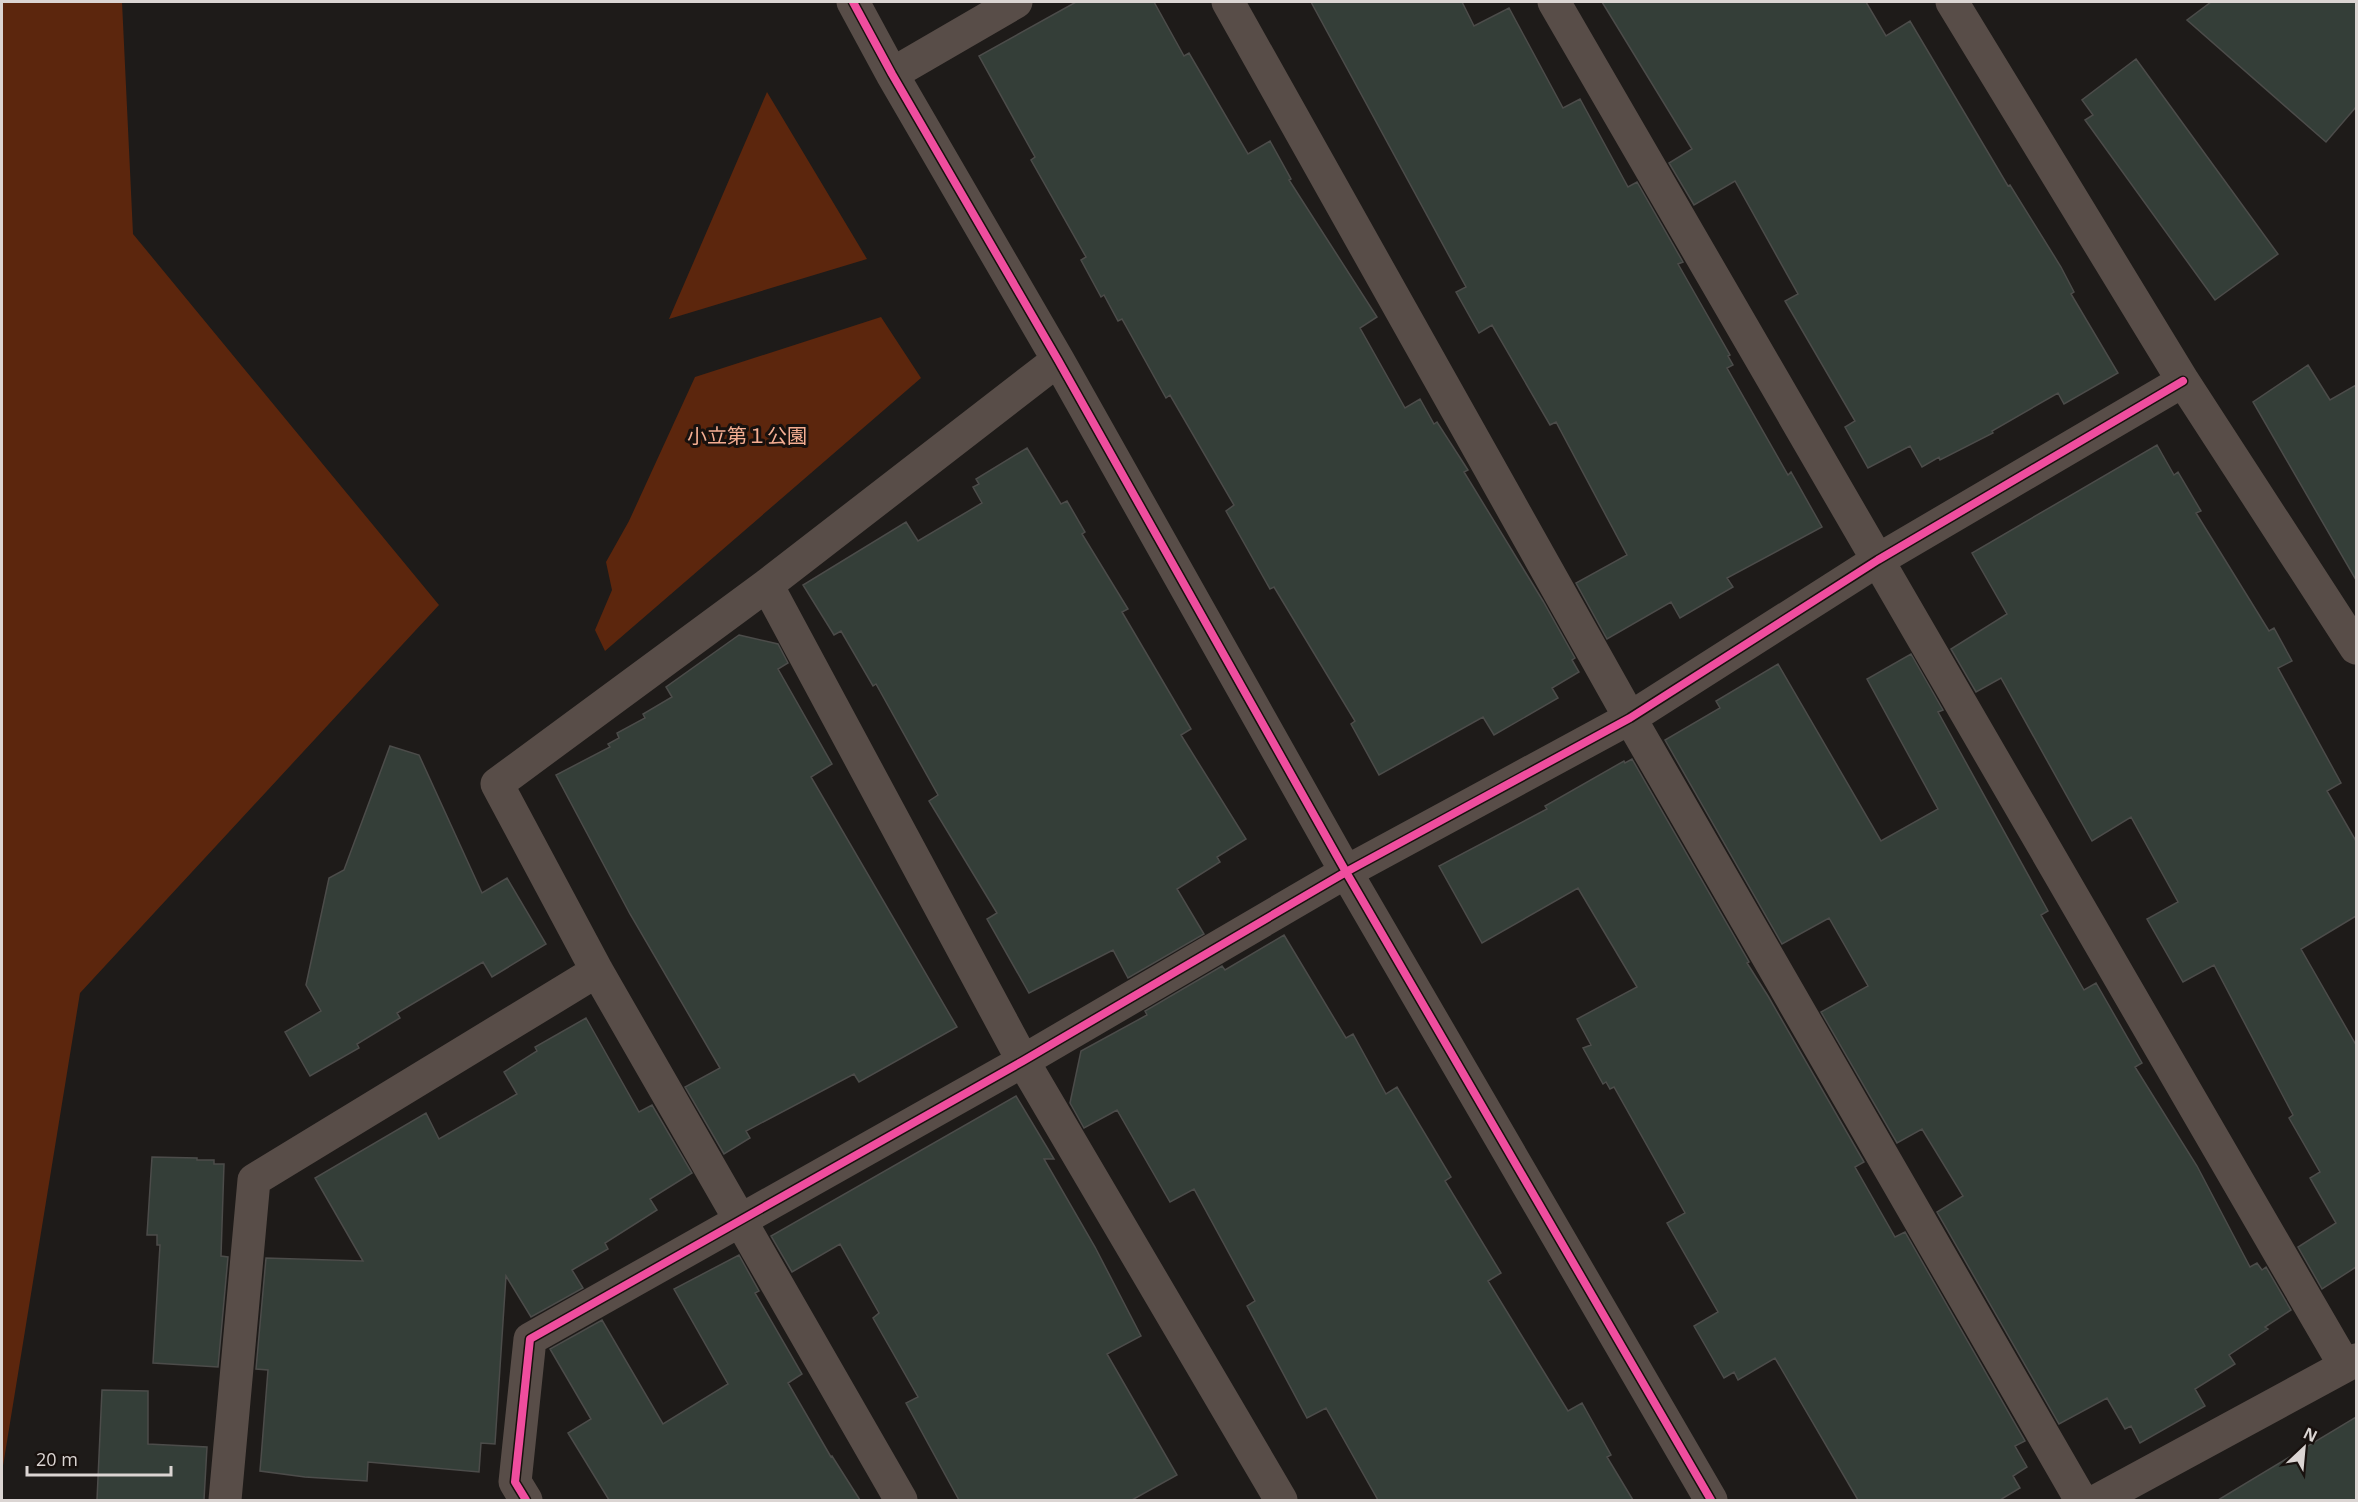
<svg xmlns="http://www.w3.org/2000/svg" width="2358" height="1502" font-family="'Open Sans','Noto Sans JP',sans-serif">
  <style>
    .green { fill: #5c260d }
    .building { fill: #343e38; stroke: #4c4c4a; stroke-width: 1.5 }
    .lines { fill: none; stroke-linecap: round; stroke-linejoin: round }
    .minor { stroke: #584d48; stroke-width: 33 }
    .cycleway-casing { stroke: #18110e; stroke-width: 11 }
    .cycleway { stroke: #ef4d9e; stroke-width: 8 }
    .labels { text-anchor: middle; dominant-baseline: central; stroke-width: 6; stroke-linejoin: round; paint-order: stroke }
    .park-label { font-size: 20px; fill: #f5ae92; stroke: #18110e }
  </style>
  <rect width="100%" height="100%" fill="#1e1b19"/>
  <!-- green -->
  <path class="green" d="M2 2H122L133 234 439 605 80 993 2 1472Z
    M767 92 867 259 669 319Z
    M881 317 921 378 605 651 595 630 612 590 606 562 629 521 695 377Z"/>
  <!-- building -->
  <path class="building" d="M1076 2H1154L1184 56 1189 53 1248 154 1270 141 1291 179 1289 180 1377 317 1360 328 1405 408 1420 399 1434 424 1437 422 1468 470 1464 472 1543 601 1575 658 1572 660 1579 672 1552 688 1558 698 1494 735 1483 717 1379 775 1351 724 1355 721 1274 587 1270 589 1226 511 1234 505 1170 395 1166 398 1122 319 1118 321 1104 295 1101 297 1081 260 1086 257 1031 160 1035 157 979 56Z
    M1311 2H1462L1474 26 1509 8 1563 108 1580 99 1628 187 1637 182 1683 262 1678 264 1730 355 1728 356 1733 365 1727 368 1788 475 1791 472 1822 527 1727 578 1733 587 1680 618 1671 602 1607 639 1576 583 1627 555 1556 422 1550 425 1492 325 1479 333 1456 292 1466 287Z
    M1602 2H1866L1886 36 1910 21 2008 186 2010 185 2061 267 2074 292 2071 294 2118 373 2064 404 2058 393 1992 431 1993 433 1940 460 1939 457 1922 467 1910 446 1868 468 1845 427 1855 421 1785 301 1798 294 1735 181 1694 205 1669 163 1692 149Z
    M2211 2H2356V107L2326 142 2187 20Z
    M2136 59 2278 254 2215 300 2085 120 2093 115 2082 100Z
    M2308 365 2330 400 2356 385V580L2253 402Z
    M2157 445 2174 475 2178 472 2201 511 2196 513 2269 631 2274 628 2292 661 2278 668 2341 783 2327 791 2356 841V916L2301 949 2356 1045V1267L2322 1289 2298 1247 2336 1223 2310 1178 2320 1172 2289 1118 2293 1115 2214 965 2183 982 2147 919 2178 902 2131 817 2092 841 2001 678 1976 692 1951 649 2007 614 1972 553Z
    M1027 448 1061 504 1067 501 1085 532 1082 534 1128 609 1122 612 1191 729 1181 735 1246 839 1217 857 1220 862 1177 889 1204 934 1128 978 1113 950 1029 993 987 919 997 913 929 801 938 795 876 684 873 686 841 631 834 635 803 585 906 522 918 541 982 503 973 487 979 484 976 479Z
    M739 635 778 644 788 663 778 669 832 764 811 777 957 1027 859 1082 854 1074 746 1131 750 1138 724 1154 685 1087 720 1068 630 914 556 775 610 747 608 744 619 738 617 733 645 718 643 714 672 697 666 687Z
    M1911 654 1943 710 1938 712 2048 911 2041 915 2084 990 2096 983 2142 1063 2135 1067 2197 1166 2250 1267 2257 1263 2262 1270 2266 1267 2291 1310 2265 1327 2268 1329 2229 1355 2235 1364 2195 1389 2205 1406 2140 1443 2131 1426 2125 1429 2107 1398 2059 1424 1937 1212 1963 1196 1922 1129 1897 1143 1821 1012 1868 986 1829 918 1782 944 1665 740 1720 708 1716 701 1778 664 1881 841 1938 809 1867 679Z
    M390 746 419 755 482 893 507 878 546 944 492 977 483 962 397 1013 400 1018 357 1044 359 1048 310 1076 285 1032 321 1011 306 985 329 878 344 870Z
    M1632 759 1749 962 1747 963 1768 996 1864 1162 1855 1167 1895 1237 1905 1232 2025 1441 2015 1446 2027 1467 2013 1476 2020 1488 2000 1500H1858L1775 1358 1738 1380 1734 1372 1724 1378 1694 1326 1718 1312 1667 1223 1685 1213 1614 1087 1610 1089 1606 1082 1603 1084 1583 1048 1591 1045 1577 1019 1637 987 1578 888 1482 943 1439 866 1547 809 1545 806 1624 761 1625 763Z
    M1284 935 1346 1038 1353 1034 1386 1094 1397 1087 1451 1177 1445 1181 1501 1273 1488 1281 1568 1411 1582 1403 1611 1455 1607 1457 1633 1500H1378L1326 1408 1307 1418 1247 1306 1255 1301 1194 1189 1170 1202 1117 1110 1084 1128 1070 1103 1081 1051 1147 1015 1145 1011 1222 966 1225 970Z
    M586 1018 639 1112 652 1105 692 1173 650 1199 657 1210 605 1243 608 1249 572 1270 583 1288 531 1317 506 1276 495 1444 481 1443 479 1472 368 1462 367 1481 305 1477 260 1471 268 1370 256 1369 266 1258 363 1261 315 1178 426 1113 439 1139 517 1094 504 1072 537 1051 535 1047Z
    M1016 1096 1054 1159H1044L1095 1247 1141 1336 1107 1354 1177 1475 1132 1500H959L906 1403 918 1397 873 1318 879 1313 840 1244 792 1272 771 1236Z
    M152 1157 197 1158V1160H214V1164H224L221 1256 228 1257 218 1367 153 1363 160 1245H157V1235H147Z
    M739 1255 759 1291 755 1293 802 1374 788 1383 831 1457 832 1456 860 1500H609L568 1433 591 1419 550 1349 602 1320 663 1424 728 1384 674 1289Z
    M102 1390 148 1391V1444L207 1447 204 1500H97Z
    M2356 1417V1500H2218Z"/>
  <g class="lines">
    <!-- minor -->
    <path class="minor" d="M853 2 892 74 1058 360 1346 872 1711 1500
      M1228 2 1630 718 2081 1500
      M1554 2 2345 1366
      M1952 2 2183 381 2356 648
      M892 74 1016 2
      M767 585 1023 1061 1281 1500
      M225 1500 254 1180 597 971
      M526 1500 515 1482 530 1339 1023 1061 1346 872 1630 718 1878 560 2183 381
      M901 1500 597 971 497 784 767 585 1058 360
      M2098 1500 2356 1360"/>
    <defs>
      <path id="cycleway" d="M853 2 892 74 1058 360 1346 872 1711 1500
        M526 1500 515 1482 530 1339 1023 1061 1346 872 1630 718 1878 560 2183 381"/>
    </defs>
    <!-- cycleway casing -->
    <use href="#cycleway" class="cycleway-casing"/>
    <!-- cycleway -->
    <use href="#cycleway" class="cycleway"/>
  </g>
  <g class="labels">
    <!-- park labels -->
    <g class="park-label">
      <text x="747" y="435">小立第１公園</text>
    </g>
  </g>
  <!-- border -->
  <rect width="2358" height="1502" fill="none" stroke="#dbd5d3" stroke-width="6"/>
  <!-- north arrow -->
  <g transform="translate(2304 1448) rotate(26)" stroke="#18110e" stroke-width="4.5" paint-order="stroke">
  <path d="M0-4.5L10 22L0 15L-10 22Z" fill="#dbd5d3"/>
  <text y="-9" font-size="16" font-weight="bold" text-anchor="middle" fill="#dbd5d3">N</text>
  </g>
  <!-- scale -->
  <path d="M27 1466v9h144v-9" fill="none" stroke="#dbd5d3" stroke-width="3"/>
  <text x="36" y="1466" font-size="18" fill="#dbd5d3" stroke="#18110e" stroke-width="4.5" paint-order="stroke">20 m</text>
</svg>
